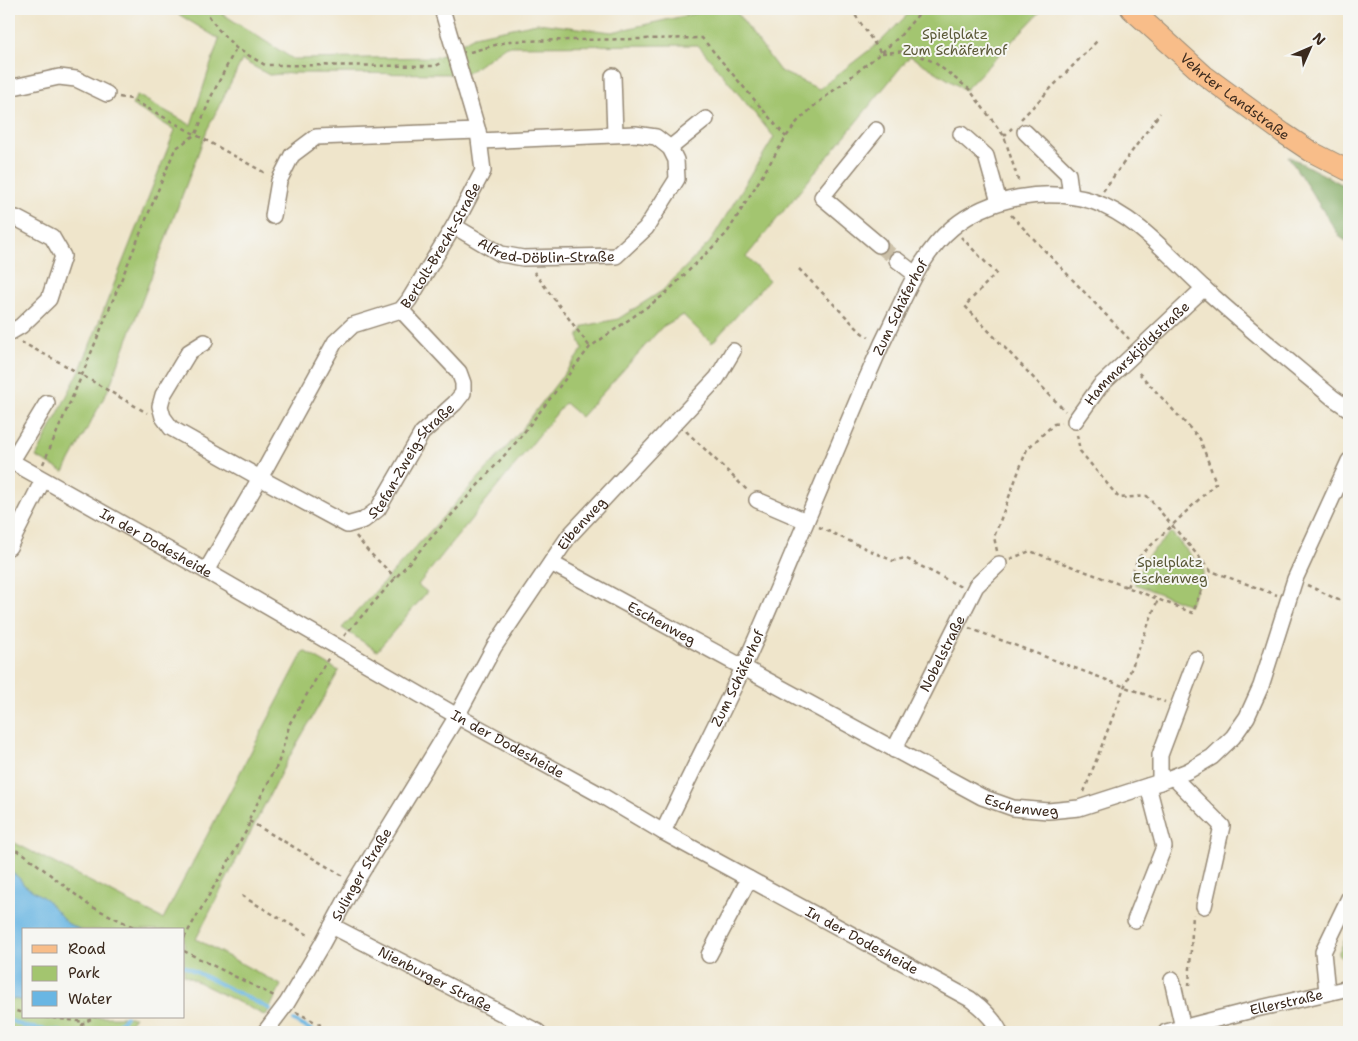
<svg xmlns="http://www.w3.org/2000/svg" width="1358" height="1041" viewBox="0 0 1358 1041" font-family="'Shantell Sans',sans-serif">
<style>
.green{fill:#a3c56f;stroke:#6f7846}
.forest{fill:#82aa62;stroke:#5e6a40}
.water{fill:#69b6e3;stroke:#527080}
.lines{fill:none;stroke-linecap:round;stroke-linejoin:round}
.stream{stroke:#69b6e3;stroke-width:4}
.minor-tunnel{stroke:#cbc0a8;stroke-width:15;stroke-dasharray:15 8;stroke-linecap:butt}
.minor-casing{stroke:#958874;stroke-width:18}
.major-casing{stroke:#958874;stroke-width:22}
.path{stroke:#958874;stroke-width:2.5;stroke-dasharray:4 4;stroke-linecap:butt}
.minor{stroke:#fff;stroke-width:15}
.major{stroke:#f8bd89;stroke-width:20}
.labels{text-anchor:middle;dominant-baseline:central;stroke-width:4;stroke-linejoin:round;paint-order:stroke}
.park-label{font-size:14px;fill:#5a5836;stroke:#f6f6f2}
.street-label{font-size:14px;fill:#3b2a1e;stroke:#f6f6f2}
</style>
<rect width="100%" height="100%" fill="#f6f6f2"/>
<filter id="ink" filterUnits="userSpaceOnUse"><feTurbulence type="fractalNoise" baseFrequency=".02" numOctaves="2"/><feDisplacementMap in="SourceGraphic" scale="10" xChannelSelector="R" yChannelSelector="G"/><feConvolveMatrix kernelMatrix="1 2 1 2 8 2 1 2 1" color-interpolation-filters="sRGB"/></filter>
<filter id="wash" filterUnits="userSpaceOnUse"><feTurbulence type="fractalNoise" baseFrequency=".0096" numOctaves="4" result="noise"/><feDisplacementMap in="SourceGraphic" scale="20" xChannelSelector="R" yChannelSelector="G"/><feGaussianBlur stdDeviation="1.12" result="paint"/><feColorMatrix in="noise" values="0 0 0 0 0 0 0 0 0 0 0 0 0 0 0 0 0 1.4 0 .05"/><feComposite in="paint" operator="in"/></filter>
<g filter="url(#wash)">
<rect width="100%" height="100%" fill="#efe5cb"/>
<path class="green" d="M170,9H215L293,59L438,57L474,36L537,23L612,32L715,9H734L780,71L819,89L881,41L913,9H1043L965,90L910,56L746,257L769,280L712,343L683,315L662,327L581,417L565,403L418,585L427,592L377,651L342,628L515,438L583,349L578,337L584,326L618,319L662,291L710,242L774,137L698,45L506,46L466,74L295,73L269,75L242,60L207,130L109,388L64,472L36,457L80,370L175,130L132,105L137,95L191,125L219,39Z
M1171,532L1204,571L1189,605L1135,584L1143,561Z
M304,651L339,671L287,761L196,939L281,985L266,1016L184,975V930H24V1017H135L123,1032H9V840L163,919Z
M1349,931V964L1338,954Z"/>
<path class="forest" d="M1288,156L1349,188V243L1340,237Z"/>
<path class="water" d="M9,869L20,879L24,885L47,900L67,923L81,930H24V1001L9,998Z"/>
<g class="lines">
<path class="stream" d="M184,966L270,1009
M9,1020L26,1027L62,1032
M294,1021L315,1032
M104,1032L110,1031L126,1017"/>
</g>
</g>
<g filter="url(#ink)">
<g class="lines">
<path class="minor-tunnel" d="M879,245L897,260"/>
<defs>
<g id="minor">
<path d="M613,76L615,134"/>
<path d="M9,88L59,77L76,79L107,94"/>
<path d="M876,130L822,197L879,245"/>
<path d="M1025,132L1068,174L1071,196"/>
<path d="M961,134L986,156L999,202"/>
<path d="M670,148L706,119"/>
<path d="M273,216L279,181L292,155L316,137L478,131"/>
<path id="s1" d="M454,226L501,254L523,258L616,256L646,228L677,179L676,160L670,148L656,137L635,134L480,141"/>
<path d="M897,260L915,274"/>
<path d="M9,333L21,326L49,299L63,256L52,237L16,218"/>
<path id="s2" d="M205,342L189,352L163,395L160,406L163,417L171,428L260,478L347,525L364,520L378,509L422,433L455,403L463,393V383L459,372L401,310"/>
<path id="s3" d="M1075,421L1100,386L1204,288"/>
<path id="s4" d="M9,460L206,571L457,716L599,794L663,832L970,999C982,1008 993,1018 1000,1032"/>
<path d="M11,462L47,403"/>
<path d="M757,500L806,521"/>
<path d="M9,547L43,480"/>
<path id="s5" d="M551,563L982,797L1013,808L1048,811L1079,808L1160,782L1188,771L1212,757L1233,737L1247,717L1261,686L1295,579L1349,461"/>
<path id="s6" d="M206,571L260,478L335,342L353,325L401,310L409,300L454,226L483,171L478,131L442,9"/>
<path id="s7" d="M894,750L976,586L999,564"/>
<path d="M1173,777L1222,826L1204,906"/>
<path d="M1160,782V755L1196,659"/>
<path id="s8" d="M663,832C689,777 717,723 743,668C765,620 785,571 806,522C826,475 846,427 866,380C876,356 887,332 899,308C913,278 927,249 952,228C989,197 1046,187 1092,201C1139,217 1171,259 1207,291C1248,328 1291,363 1333,398L1349,409"/>
<path d="M1135,920L1164,847L1148,786"/>
<path id="s9" d="M332,926L538,1032"/>
<path d="M709,955L749,879"/>
<path d="M1172,980L1183,1028"/>
<path d="M1327,992L1323,952L1349,898"/>
<path id="s10" d="M265,1032L287,1003L322,944L355,883L457,716L494,647L569,536L717,378L733,351"/>
<path id="s11" d="M1166,1032L1256,1009L1349,988"/>
</g>
<g id="major">
<path id="s12" d="M1131,9L1204,75L1283,133L1310,151L1349,171"/>
</g>
</defs>
<use href="#minor" class="minor-casing"/>
<use href="#major" class="major-casing"/>
<path class="path" d="M204,9L218,29L236,48L265,65L435,66L444,62
M851,9L881,53
M470,52L510,41L702,38L786,137
M882,53L909,51L934,62L969,89L1004,136L1019,183
M119,97L131,99L267,174
M1021,119L1098,40
M1004,136L1012,128
M1103,191L1160,113
M1011,215L1129,339
M961,237L996,273L965,306L1065,411
M799,269L862,333L869,337
M534,272L590,347
M21,342L61,363L147,413
M686,431L747,490
M1077,435L1080,451L1119,498L1147,496L1211,571L1277,595
M43,464L82,375L175,149L196,134L211,97L236,48
M819,527L893,561L905,558L961,587
M356,536L368,551L396,578
M997,551L994,537L1027,449L1054,424L1061,423
M1010,559L1030,551L1127,587L1193,613L1199,596L1211,571
M1307,585L1349,605
M1127,587L1138,558L1216,483L1200,439L1137,371
M969,628L1165,702
M344,636L518,440L590,347L664,295L727,233L786,137L797,122L814,106L881,53L900,36L923,9
M1084,792L1158,599
M249,821L345,877
M9,847L24,854L90,906L140,930
M242,896L310,936
M184,938L248,828L250,817L278,764L290,723L329,657
M184,951L276,997
M1189,986L1193,914
M9,1008L24,1014
M296,1012L334,1032
M45,1017L85,1022
M1040,1030L1044,1032
M76,1032L85,1022L95,1017"/>
<use href="#minor" class="minor"/>
<use href="#major" class="major"/>
</g>
</g>
<g class="labels">
<g class="park-label">
<text x="955" y="34">Spielplatz<tspan x="955" dy="16">Zum Schäferhof</tspan></text>
<text x="1170" y="562">Spielplatz<tspan x="1170" dy="16">Eschenweg</tspan></text>
</g>
<g class="street-label">
<text stroke="none"><textPath href="#s12" startOffset="136">Vehrter Landstraße</textPath></text>
<text stroke="none"><textPath href="#s6" startOffset="414">Bertolt-Brecht-Straße</textPath></text>
<text stroke="none"><textPath href="#s1" startOffset="99">Alfred-Döblin-Straße</textPath></text>
<text stroke="none"><textPath href="#s8" startOffset="576">Zum Schäferhof</textPath></text>
<text stroke="none"><textPath href="#s3" startOffset="92">Hammarskjöldstraße</textPath></text>
<text stroke="none"><textPath href="#s2" startOffset="401">Stefan-Zweig-Straße</textPath></text>
<text stroke="none"><textPath href="#s10" startOffset="600">Eibenweg</textPath></text>
<text stroke="none"><textPath href="#s4" startOffset="169">In der Dodesheide</textPath></text>
<text stroke="none"><textPath href="#s5" startOffset="126">Eschenweg</textPath></text>
<text stroke="none"><textPath href="#s7" startOffset="108">Nobelstraße</textPath></text>
<text stroke="none"><textPath href="#s8" startOffset="171">Zum Schäferhof</textPath></text>
<text stroke="none"><textPath href="#s4" startOffset="574">In der Dodesheide</textPath></text>
<text stroke="none"><textPath href="#s5" startOffset="531">Eschenweg</textPath></text>
<text stroke="none"><textPath href="#s10" startOffset="185">Sulinger Straße</textPath></text>
<text stroke="none"><textPath href="#s4" startOffset="979">In der Dodesheide</textPath></text>
<text stroke="none"><textPath href="#s9" startOffset="116">Nienburger Straße</textPath></text>
<text stroke="none"><textPath href="#s11" startOffset="124">Ellerstraße</textPath></text>
</g>
</g>
<rect width="1358" height="1041" fill="none" stroke="#f6f6f2" stroke-width="30"/>
<rect x="22" y="928" width="162" height="90" fill="#f6f6f2" stroke="#aba49d"/>
<rect x="32" y="945" width="25" height="8" fill="#f8bd89" stroke="#aba49d"/>
<text x="68" y="954" font-size="15" fill="#3b2a1e">Road</text>
<rect x="32" y="966" width="25" height="15" fill="#a3c56f" stroke="#aba49d"/>
<text x="68" y="978" font-size="15" fill="#3b2a1e">Park</text>
<rect x="32" y="991" width="25" height="15" fill="#69b6e3" stroke="#aba49d"/>
<text x="68" y="1004" font-size="15" fill="#3b2a1e">Water</text>
<g transform="translate(1310 48) rotate(45)" stroke="#f6f6f2" stroke-width="4" paint-order="stroke">
<path d="M0-4L9 19L0 12L-9 19Z" fill="#3b2a1e"/>
<text y="-8" font-size="14" font-weight="bold" text-anchor="middle" fill="#3b2a1e">N</text>
</g>
</svg>
